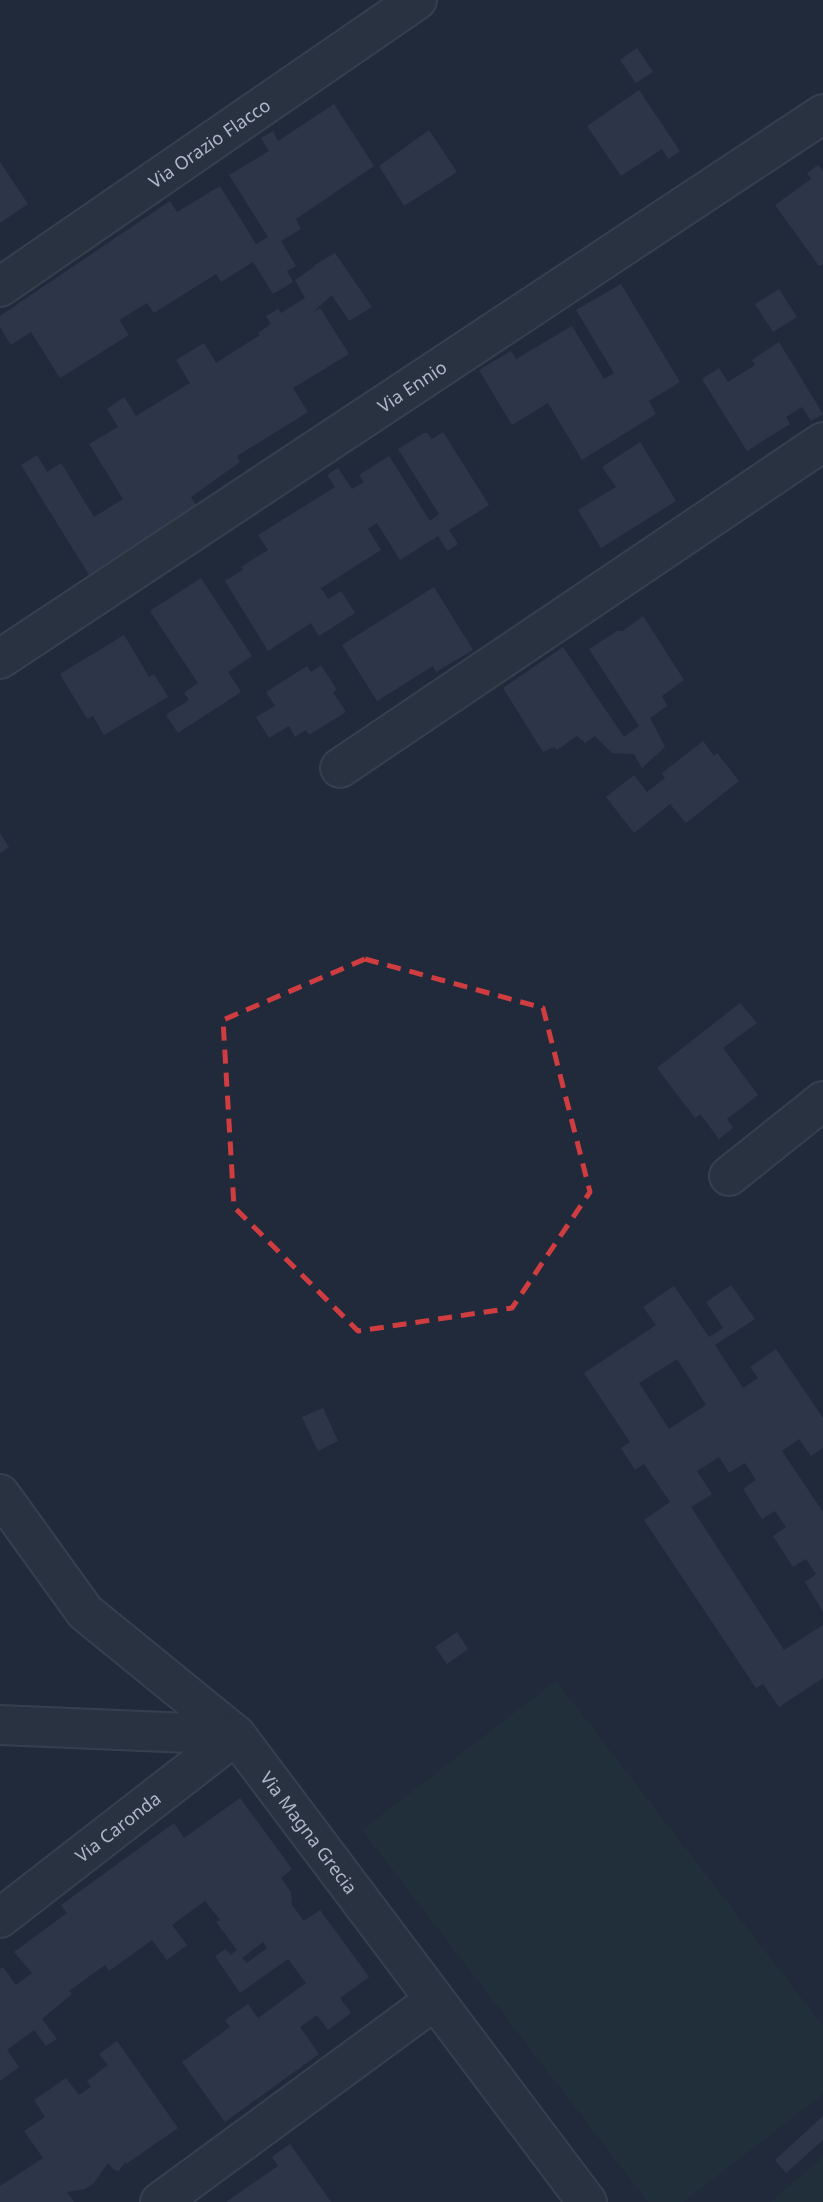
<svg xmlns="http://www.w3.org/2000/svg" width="823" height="2202" viewBox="0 0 823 2202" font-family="'Noto Sans',sans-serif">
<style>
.green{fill:#22373c}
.building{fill:#3c465b;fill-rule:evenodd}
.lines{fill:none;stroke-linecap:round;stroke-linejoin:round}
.minor-casing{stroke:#525969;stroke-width:42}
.minor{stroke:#343c4b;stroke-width:38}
.marked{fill:none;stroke:#d03d40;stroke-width:5;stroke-dasharray:14 9;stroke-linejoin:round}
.labels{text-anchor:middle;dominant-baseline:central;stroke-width:6;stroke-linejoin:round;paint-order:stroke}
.street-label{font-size:18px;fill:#afb6c7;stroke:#192130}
</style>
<rect width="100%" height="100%" fill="#202a3b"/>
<path class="green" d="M556,1681L823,2026V2094L683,2202H648L362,1830Z
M823,2157V2202H771Z"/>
<path class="building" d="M637,48L653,72L636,83L620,60Z
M639,90L680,151L668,159L662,149L621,176L587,126Z
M334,104L374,166L296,219L301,229L281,241L296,266L287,271L293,282L273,294L253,262L221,282L216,274L154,313L147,303L119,320L129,335L60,378L31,332L11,345L0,327V316L170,201L177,212L220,186L256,244L268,237L229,175L269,151L261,138L273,131L278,141Z
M429,130L457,172L404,206L379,166Z
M0,162L28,204L0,223Z
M818,165L823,171V264L819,266L775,205L811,179L807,173Z
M335,253L372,307L349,321L332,295L313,312L320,308L349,354L293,388L308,412L237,456L240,462L191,497L198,508L89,575L21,465L37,455L47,472L61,463L94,517L123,499L89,444L118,427L107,409L124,397L136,416L190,383L176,360L204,343L216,363L260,335L258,333L271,324L266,316L278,309L281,313L305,298L295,280L314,267L313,266Z
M621,284L680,382L649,401L656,414L582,460L548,403L512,425L479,370L511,351L516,359L572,326L604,379L614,373L576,310Z
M779,289L797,317L773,332L755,304Z
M779,342L823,414L811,421L802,407L786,417L790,424L747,451L702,379L719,368L728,382L755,365L752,360Z
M443,432L489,505L449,530L458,544L447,551L438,536L400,560L377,523L368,529L381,550L321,588L328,599L341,591L355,613L319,636L311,623L268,651L225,581L243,570L241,567L268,550L258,535L335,487L327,475L338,468L352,489L364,482L359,475L389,456L430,521L439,514L398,449L424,433H427L432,439Z
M640,442L676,501L601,548L578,510L616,487L602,467Z
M201,578L252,656L228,672L241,692L178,733L166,715L189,700L184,693L198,683L150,611Z
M434,587L473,650L436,672L433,666L377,701L342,645Z
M643,616L684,680L662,696L667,706L650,718L665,747L642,768L634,754L612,753L595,736L585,743L577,736L557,750L554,747L543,752L503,688L563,647L624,737L639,726L589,649L617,631H623Z
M124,635L149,677L154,674L168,697L104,735L93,716L87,719L60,674Z
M321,665L337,690L333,692L346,712L309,735L306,730L295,737L289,726L269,738L256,717L275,706L266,692L307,666L311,672Z
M703,741L714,756L717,753L739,781L686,823L670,804L634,833L606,797L634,775L647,792L665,778L662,773Z
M0,833L9,847L0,853Z
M740,1003L757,1023L723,1048L758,1095L727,1119L733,1128L719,1139L700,1114L695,1118L657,1068Z
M731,1285L755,1319L715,1345L743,1388L758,1378L750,1367L776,1349L823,1418V1448L811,1456L799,1439L782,1451L823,1512V1612L805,1582L816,1574L806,1559L793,1567L773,1536L786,1527L775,1511L762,1519L743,1489L756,1480L745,1463L729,1473L719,1457L697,1471L712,1494L691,1507L784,1650L823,1625V1678L779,1707L763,1684L756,1688L644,1520L670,1502L644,1464L635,1470L621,1448L630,1442L584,1373L656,1325L643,1307L674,1286L709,1337L723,1328L706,1302ZM677,1359L706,1405L669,1429L639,1383Z
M323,1408L338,1441L318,1451L302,1417Z
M457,1632L468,1649L447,1664L435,1647Z
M240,1798L292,1869L281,1878L291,1892L292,1905L304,1921L320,1910L369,1977L340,1998L351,2013L328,2030L317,2015L300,2027L319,2054L225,2122L182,2062L230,2027L225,2020L248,2004L258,2018L306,1983L288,1959L240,1993L215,1956L226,1949L230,1955L237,1950L216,1922L220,1920L205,1901L172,1925L187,1945L167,1960L152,1940L109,1971L105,1965L69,1991L72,1994L42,2019L57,2039L46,2046L34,2030L7,2050L19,2067L0,2081V1969L3,1967L16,1985L32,1973L14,1952L67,1913L61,1905L174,1823L184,1838ZM263,1942L267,1948L247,1963L242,1958Z
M117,2041L178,2128L126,2164L125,2162L119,2171L114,2170L108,2163L93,2184L85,2189L67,2192L74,2202H0V2186L43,2158L24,2131L45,2117L34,2100L66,2078L79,2095L91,2087L87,2081L108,2065L99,2054Z
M823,2116V2140L786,2173L775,2160Z
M290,2144L331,2202H226L278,2166L272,2157Z"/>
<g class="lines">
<defs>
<g id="minor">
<path id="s1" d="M0,287L417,0"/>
<path id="s2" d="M0,659L823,114"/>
<path d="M340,768L823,442"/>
<path d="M729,1176L823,1101"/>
<path id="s3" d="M0,1494L85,1612L236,1735L587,2202"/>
<path d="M0,1725L236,1735"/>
<path id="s4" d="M0,1918L236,1735"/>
<path d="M160,2202L435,2000"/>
</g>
</defs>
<use href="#minor" class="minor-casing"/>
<use href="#minor" class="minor"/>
</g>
<path d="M0 0H823V2202H0ZM365,959L543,1008L590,1192L512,1308L358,1331L234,1207L223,1020Z" fill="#202a3b" fill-opacity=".55" fill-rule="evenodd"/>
<path class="marked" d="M365,959L543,1008L590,1192L512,1308L358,1331L234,1207L223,1020Z"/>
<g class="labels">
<g class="street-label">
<text stroke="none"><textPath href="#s1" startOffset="254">Via Orazio Flacco</textPath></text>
<text stroke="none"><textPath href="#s2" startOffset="494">Via Ennio</textPath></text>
<text stroke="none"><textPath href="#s4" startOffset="149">Via Caronda</textPath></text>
<text stroke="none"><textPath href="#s3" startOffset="462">Via Magna Grecia</textPath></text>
</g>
</g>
</svg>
